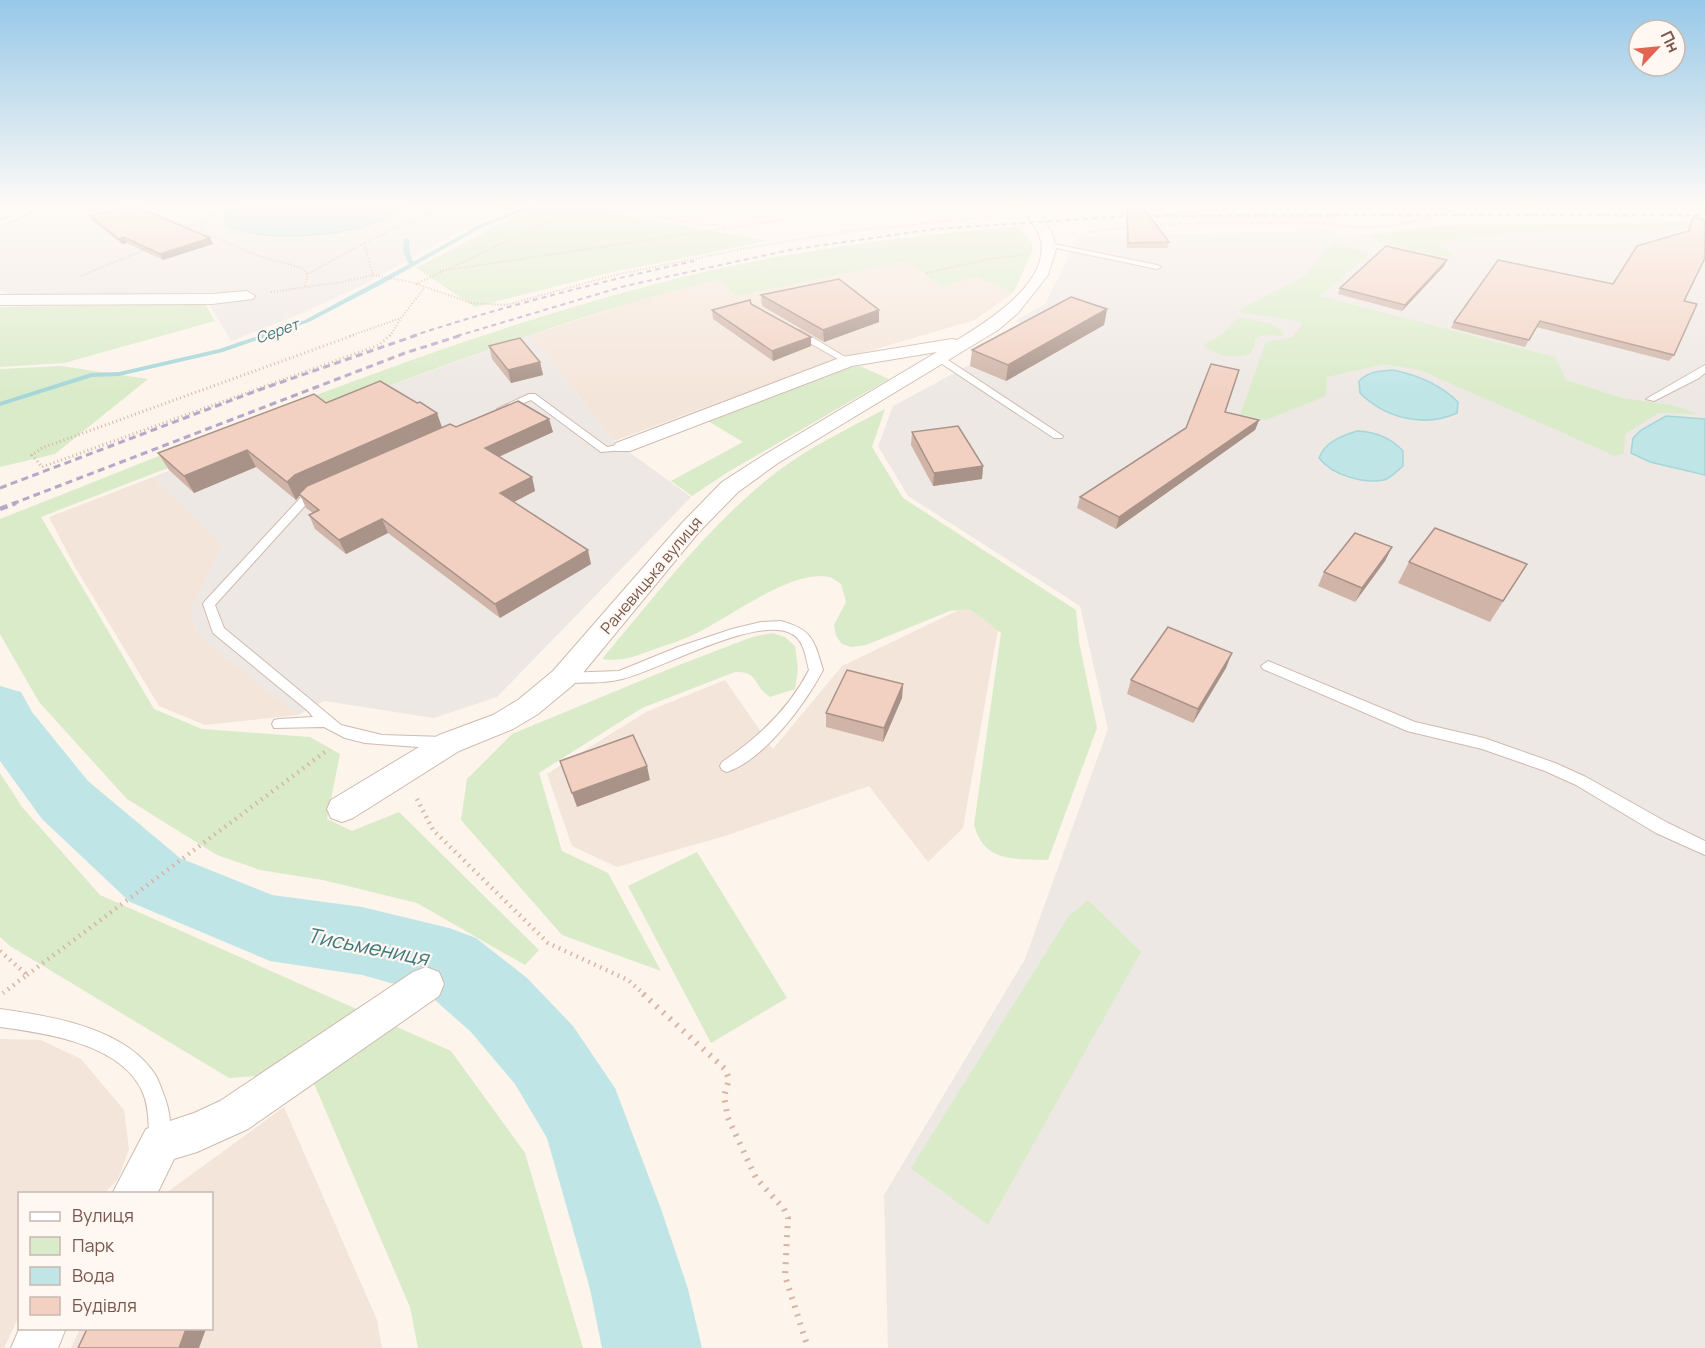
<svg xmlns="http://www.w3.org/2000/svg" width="1705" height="1348" viewBox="0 0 1705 1348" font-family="Manrope,sans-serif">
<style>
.residential{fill:#f4e5da}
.industrial{fill:#eee8e4}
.green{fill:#daebc9}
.water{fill:#bfe5e7;stroke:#a5d6d9;stroke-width:1.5}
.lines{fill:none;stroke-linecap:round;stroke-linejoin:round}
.stream{fill:#a5d6d9;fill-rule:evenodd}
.river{fill:#bfe5e7;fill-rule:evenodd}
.service-casing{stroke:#cfbab0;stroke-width:2}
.minor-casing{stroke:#cfbab0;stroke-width:2}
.path-far3{stroke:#d8b4a5;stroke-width:2;stroke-dasharray:1 2;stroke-linecap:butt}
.path-far2{stroke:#d8b4a5;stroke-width:3;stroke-dasharray:1 3;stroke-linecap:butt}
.path-far1{stroke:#d8b4a5;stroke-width:4.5;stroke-dasharray:1.5 5;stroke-linecap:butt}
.path{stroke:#d8b4a5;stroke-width:6;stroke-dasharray:2 7;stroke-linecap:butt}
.service{fill:#fff;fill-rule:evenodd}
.minor{fill:#fff;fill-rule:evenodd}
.rail-far2{stroke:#b6a8c8;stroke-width:2;stroke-dasharray:5 4;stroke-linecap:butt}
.rail-far1{stroke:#b6a8c8;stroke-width:3;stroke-dasharray:7 4.5;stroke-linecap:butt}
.rail{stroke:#b6a8c8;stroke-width:4.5;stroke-dasharray:8 5;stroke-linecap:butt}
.wall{fill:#d0b4a8}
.shaded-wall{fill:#a99288}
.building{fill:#f2d1c3;stroke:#a99288;stroke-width:1.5}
.labels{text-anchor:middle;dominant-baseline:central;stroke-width:4.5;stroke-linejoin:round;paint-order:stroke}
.far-water-label{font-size:15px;font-style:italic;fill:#40797c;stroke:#fff8f2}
.street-label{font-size:16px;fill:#78584e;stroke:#fff8f2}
.near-water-label{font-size:21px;font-style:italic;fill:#40797c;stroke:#fff8f2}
</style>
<rect width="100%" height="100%" fill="#fdf4eb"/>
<path class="residential" d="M605,205H793L779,215L753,219L716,213L701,222Z
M1038,205H1221V206L1047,210L1045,206Z
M908,261L942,287L976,277L1013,293L975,320L855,355H846L614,441L531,335L670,290L720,280L736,296Z
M153,477L222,545L191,609L196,633L298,715L205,725L159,706L75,567L49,517Z
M967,606L998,629L963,828L928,862L869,786L728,835L617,867L572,846L547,774L646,712L725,680L773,749L842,666Z
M0,1039L41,1040L81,1059L124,1110L129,1149L118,1179L105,1193L20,1194L19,1316L4,1348H0Z
M284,1107L377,1320L382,1348H71L80,1329L212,1328V1194L166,1193Z"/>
<path class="industrial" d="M0,205H518L504,213L470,225L365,284L295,316L231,341L205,297L31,300L0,290Z
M1640,223L1647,227L1705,226V1348H888L884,1195L1025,959L1108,729L1080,606L908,496L878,446L893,406L1036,329L1015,321L1045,304L1078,237L1330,230L1348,236L1442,225Z
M531,335L614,441L691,497L497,697L434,718L324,701L298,715L196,633L190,609L222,545L153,477L321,410Z"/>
<path class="green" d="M537,205H567L768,241L608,273L475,307L416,268Z
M1705,222V229C1617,228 1529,229 1442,242L1439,246L1452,253L1450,258L1378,242L1366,236L1446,226Z
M1018,226L1032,243L1033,250L1013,293L976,277L942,287L907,261L736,296L720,280C621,301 525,337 429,371C299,418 170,467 41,517L154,709L202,729L310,737L340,754L327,819L352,831L399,812L539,950L525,965L417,903L323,880L260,870L217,855L127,799L39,702L0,634V519C217,434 433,342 659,283C777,252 897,237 1018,226Z
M1333,242L1369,254L1320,296L1555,357L1566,380L1622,398L1672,405L1698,414L1659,413L1625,434L1624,453L1615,456L1420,370L1384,364L1327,377L1326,396L1266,420L1240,415L1266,342L1293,337L1303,323C1281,315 1259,318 1237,311L1305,276Z
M205,304L215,321L64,363L0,367V307Z
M1244,318L1271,324L1282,331L1283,336L1261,335L1255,340V346L1250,354C1228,358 1222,358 1203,345L1223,334L1237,319Z
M61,366L148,379L55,454L0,467V369Z
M860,366L889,379L728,472L692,496L671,481L743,442L708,421L842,369Z
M885,409L872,447L903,498L1076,610L1079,642L1097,728L1048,860C1015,858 985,864 974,825L1001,633L970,609L950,611L866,645L851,647L842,644L836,636L834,625L846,602L841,584C838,582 833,578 829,577C793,569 731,616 699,632C685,639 670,644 655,649C636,656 622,662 602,659C657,594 710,523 778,471C810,447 849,428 885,409Z
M772,633L785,637L795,646L798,669L795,689L770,697C753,686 759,671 735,672L642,708L539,773L562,851L608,873L661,971L562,935L461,820L467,779L512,734L674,667L752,637Z
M0,773L22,807L100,895L451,1051L525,1153L583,1348H418L410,1307L309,1072L229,1078L10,946L0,937Z
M697,852L787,998L711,1043L628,886Z
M1088,900L1141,952L988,1225L911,1168L1068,917Z"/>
<path class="water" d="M251,205H409C397,212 384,219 371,224C333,237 263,242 226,225V218L235,209Z
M1393,370C1417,375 1440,384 1458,402L1457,413C1424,428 1385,418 1360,393L1359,381C1369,371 1379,371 1393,370Z
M1666,416L1705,419V475L1650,462L1631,453L1633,438L1641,430Z
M1357,431C1376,432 1390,437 1403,451V466C1398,470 1391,478 1384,480C1363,484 1332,475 1319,458C1325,442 1341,436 1357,431Z"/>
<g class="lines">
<path class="stream" d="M530,205H537L481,228L382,284L309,322L223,352L119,376L92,377L0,406V402L91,373L119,372L219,349L305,320L409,264L403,251L404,238L409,239V251L413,262L477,226Z"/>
<path class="river" d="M0,686L21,692L32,712L88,781L180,858L272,895L362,907L449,928L476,938L527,978L573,1026L615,1088L661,1209L688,1289L702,1348H602L590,1289L547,1138L515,1084L471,1032L427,993L362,975L270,961L130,902L42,819L0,761Z"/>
<defs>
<path id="service" d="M38,205H46L0,226V221Z
M581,205H588L584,207Z
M1044,242L1157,265L1161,267L1157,269L1047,246H1044Z
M794,330H800L852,361L845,363L794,334Z
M939,355L942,356L1063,436L1062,438H1054L936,360L935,358Z
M1705,365V373L1699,378L1654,401L1646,399Z
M529,394H535L607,447L623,444L628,447L623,450L601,452L531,400L505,411L497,409Z
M318,488L323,491L312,498L215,605L224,628L341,725L382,735L444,737L449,739L451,743L449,747L444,749L365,743L345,738L324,727L274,728L272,724L274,720L279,719L313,717L308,711L213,633L203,604L205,601L304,494Z
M781,621C813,630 814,640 823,670C805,704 765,759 727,772L722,770L720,766L722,762C758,738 789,709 809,670C806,658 804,640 792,634C757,614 660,670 622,679C604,684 582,682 563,683L556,678L563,673L619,671L678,647L732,629L761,622Z
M1268,661L1415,722L1484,738L1555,763L1586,777L1668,823L1705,841V855L1656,833L1576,785L1545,771L1482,749L1407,731L1263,669L1261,666Z
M0,1009C51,1016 127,1028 156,1076C160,1083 162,1091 165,1098C170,1112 173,1133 167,1147L160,1150L153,1147C146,1130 151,1112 143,1093C123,1044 45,1033 0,1027Z"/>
<path id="minor" d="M1019,205H1033L1052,233L1056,249L1048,275L1018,313L998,330L778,463L738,492L698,533L573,685L538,714L513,729L459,751L353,818L342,822L331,818L327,809L331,800L439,735L493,715L518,700L553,671L682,523L722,482L764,455L937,352L852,366L630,451H616L613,447L616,443L842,357L952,339L957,340C988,321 1053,281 1040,237C1036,225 1026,215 1019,205Z
M247,291L255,296L253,299L212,304L0,305V295L212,294Z
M426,967L439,972L444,984L439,996L248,1129L197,1152L174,1159L157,1194H112L146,1129L194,1113L220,1101L413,972Z
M20,1327V1328H66L58,1348H11Z"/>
</defs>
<use href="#service" class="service-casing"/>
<use href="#minor" class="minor-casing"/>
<path class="path-far3" d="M237,205L205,219L201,231L253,254L302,268L308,274
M603,208L699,224L726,226
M1154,225C1210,223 1265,223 1320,223C1331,223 1342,226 1353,227C1393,229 1432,218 1470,205
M185,230L205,219
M1088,232L1131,227
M440,271L776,221L798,213L879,205
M927,273L990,259L1024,255
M373,275L411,282L471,303L506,305L615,275L747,248L851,231L1007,215
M81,276L146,249
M416,284L570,212
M305,286L308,274L364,243
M271,292L343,282L373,275L364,243L446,205
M401,318L425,287
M350,336L401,318
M390,336L401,318"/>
<path class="path-far2" d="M354,335L42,448L32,455L42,467L379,345L390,335"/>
<path class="path-far1" d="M417,799L433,830L548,943L628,980L645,995
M0,951L27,975L3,993
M27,975L329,749"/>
<path class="path" d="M643,994L725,1069L729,1079L724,1097L728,1118L756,1178L784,1209L788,1218L785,1276L808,1348"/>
<use href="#service" class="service"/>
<use href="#minor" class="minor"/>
<path class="rail-far2" d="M1542,205L1599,207
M412,336C505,306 599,282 694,261
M457,336L625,286L789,250L935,229L1128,216L1705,215"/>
<path class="rail-far1" d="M0,488L256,391L417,335
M12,504L405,353L462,335"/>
<path class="rail" d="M0,509L16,503"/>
</g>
<path class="wall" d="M1126,205H1141L1169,242L1168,248H1127Z
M90,216L210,238L213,244L163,260L127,243L122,244L93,221Z
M1694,216L1684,301L1674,355L1669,361L1536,327L1525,347L1451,328L1454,322L1613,284L1687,232L1690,222Z
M1444,266L1402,311L1338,294L1340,288Z
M761,295L879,310V322L824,342L762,306Z
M751,304L811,337V346L773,361L713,319L712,310Z
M1107,309L1104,325L1006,381L970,366L972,350Z
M489,346L540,362L543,375L511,383L492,359Z
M326,403L442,427H456L549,419L553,432L499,457L532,477L535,491L514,502L591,564L500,618L388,533L346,554L315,529L309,515L313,513L306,508L300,495L296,500L256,467L194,493L169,470L158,453Z
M1225,413L1259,420L1255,430L1116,529L1077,508L1080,497Z
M912,432L983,466L982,479L933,486L911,445Z
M1392,547L1385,561L1355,602L1318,586L1324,572Z
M1409,562L1527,564L1490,622L1398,583Z
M1226,668L1193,723L1127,694L1131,680Z
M903,684L902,698L883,742L826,727V713Z"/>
<path class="shaded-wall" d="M124,237L127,243L122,244L119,239Z
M210,238L213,244L163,260L160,254Z
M1447,260L1444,266L1402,311L1405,305Z
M1107,309L1104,325L1006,381L1008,365Z
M879,310V322L824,342L823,330Z
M811,337V346L773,361L772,351Z
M540,362L543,375L511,383L508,370Z
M437,413L443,430L303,492L296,500L287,482L295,475Z
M549,419L553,432L489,461L485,448Z
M1259,420L1255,430L1116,529L1119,517Z
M247,450L256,467L194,493L184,476Z
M983,466L982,479L933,486L934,473Z
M532,477L535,491L504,507L500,493Z
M382,519L388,533L346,554L339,540Z
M1392,547L1385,561L1355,602L1362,588Z
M588,550L591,564L500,618L495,604Z
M1232,653L1226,668L1193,723L1198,709Z
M903,684L902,698L883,742L884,728Z
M647,766L650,780L577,807L572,793Z
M186,1329H206L199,1348H179Z"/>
<path class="building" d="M129,205H133L210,238L160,254L124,237L119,239L90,216Z
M1127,205H1141L1169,242L1128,243Z
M1694,216L1705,220V258L1684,301L1697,304L1674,355L1540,321L1529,340L1454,322L1498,260L1613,284L1637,246L1689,231Z
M1386,246L1447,260L1405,305L1340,288Z
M839,279L879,310L823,330L761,295Z
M1071,297L1107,309L1008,365L972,350Z
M750,300L751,304L811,337L772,351L712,310Z
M520,338L540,362L508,370L489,346Z
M1211,364L1239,370L1225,412L1259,420L1119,517L1080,497L1186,428Z
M380,381L417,403L420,402L437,413L295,475L287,482L247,450L184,476L158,453L314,394L326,403Z
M518,401L549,419L485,448L532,477L500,493L588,550L495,604L382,519L339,540L309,515L319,510L299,494L307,486L450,424L456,427Z
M958,426L983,466L934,473L912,432Z
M1435,528L1527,564L1503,601L1409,562Z
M1355,533L1392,547L1362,588L1324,572Z
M1168,627L1232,653L1198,709L1131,680Z
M847,670L903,684L884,728L826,713Z
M633,735L647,766L572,793L560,761Z
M87,1329H186L179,1348H78Z"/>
<linearGradient id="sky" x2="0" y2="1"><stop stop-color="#97c8e8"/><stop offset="0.52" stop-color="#fefaf6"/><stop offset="1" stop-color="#fefaf6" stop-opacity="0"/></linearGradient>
<rect width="1705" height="394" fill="url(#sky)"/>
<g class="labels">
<g class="far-water-label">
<text transform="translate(277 331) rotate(-20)">Серет</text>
</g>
<g class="street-label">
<text transform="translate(651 575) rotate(-50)">Раневицька вулиця</text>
</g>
<g class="near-water-label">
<text transform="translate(368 946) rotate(11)">Тисьмениця</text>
</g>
</g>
<rect x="18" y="1192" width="195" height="138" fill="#fff8f2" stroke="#c9b8b0" stroke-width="1.5"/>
<rect x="30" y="1212" width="30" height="9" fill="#ffffff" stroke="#c9b8b0" stroke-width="1.5"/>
<text x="72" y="1222" font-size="18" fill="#78584e">Вулиця</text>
<rect x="30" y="1237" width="30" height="18" fill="#daebc9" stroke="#c9b8b0" stroke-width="1.5"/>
<text x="72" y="1252" font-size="18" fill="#78584e">Парк</text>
<rect x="30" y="1267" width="30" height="18" fill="#bfe5e7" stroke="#c9b8b0" stroke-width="1.5"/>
<text x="72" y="1282" font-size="18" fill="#78584e">Вода</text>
<rect x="30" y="1297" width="30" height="18" fill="#f2d1c3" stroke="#c9b8b0" stroke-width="1.5"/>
<text x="72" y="1312" font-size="18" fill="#78584e">Будівля</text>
<g transform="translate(1657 48) rotate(64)"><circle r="28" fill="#fff8f2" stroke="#c9b8b0" stroke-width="1.5"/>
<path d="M0-4.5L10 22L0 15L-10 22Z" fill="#e46453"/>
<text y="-9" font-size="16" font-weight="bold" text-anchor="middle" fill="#78584e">Пн</text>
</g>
</svg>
